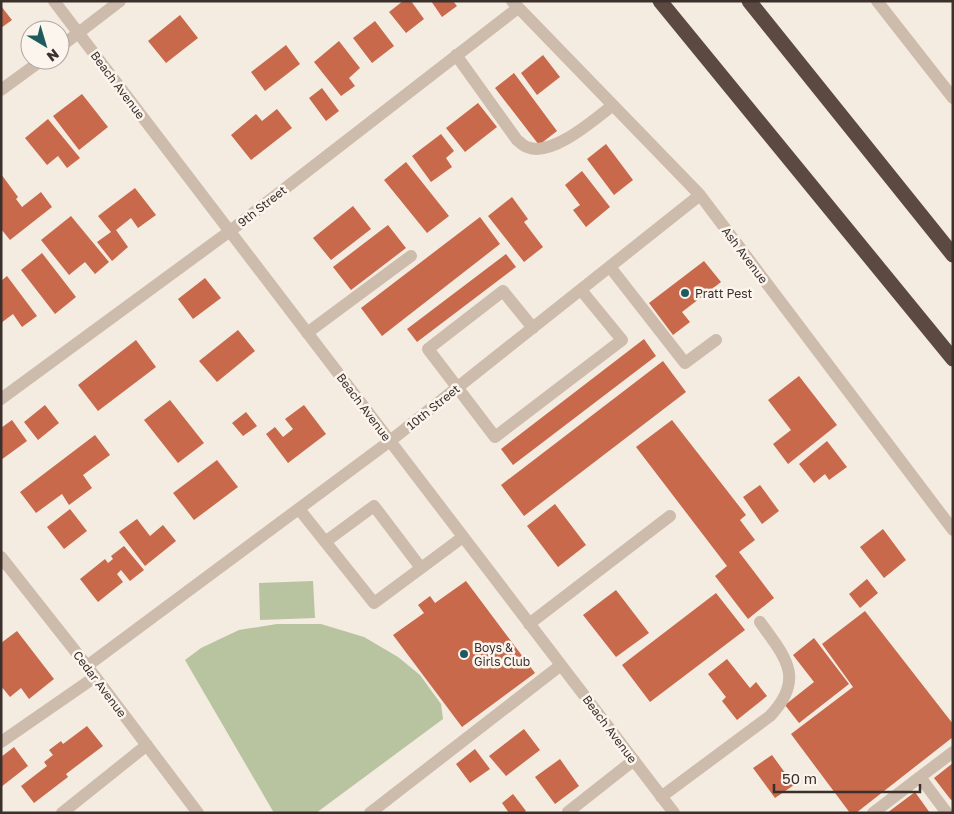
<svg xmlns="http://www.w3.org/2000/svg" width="954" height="814" viewBox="0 0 954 814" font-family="'Golos Text',sans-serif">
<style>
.green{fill:#b8c4a0}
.building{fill:#c8694b}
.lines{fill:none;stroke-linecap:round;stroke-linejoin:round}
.minor{stroke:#cdbbac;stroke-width:12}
.highway{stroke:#5c4a42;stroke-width:15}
.poi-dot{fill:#1f5a5e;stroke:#fbf5ee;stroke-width:2}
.labels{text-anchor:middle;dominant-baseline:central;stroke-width:5;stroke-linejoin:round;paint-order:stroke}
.street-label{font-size:12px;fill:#3b302b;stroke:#fbf5ee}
.poi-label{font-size:12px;fill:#3b302b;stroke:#fbf5ee;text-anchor:start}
</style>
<rect width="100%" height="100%" fill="#f4ebe1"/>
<path class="green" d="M313,581L315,618L260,620L259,583Z
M277,624H321L364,637L398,657L420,675L441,704L443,719L316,813H274L185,660L201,648L239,630Z"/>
<path class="building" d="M403,1H411L424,19L406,33L389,12Z
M431,1H453L457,6L442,17Z
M1,6L12,20L1,28Z
M180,15L198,38L166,63L148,41Z
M375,21L394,46L372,63L353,38Z
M339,41L360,68L349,78L355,86L341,96L314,62Z
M286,45L300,64L265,91L251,72Z
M543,55L560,77L537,95L521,73Z
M514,73L557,131L539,145L495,88Z
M322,88L339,111L326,121L309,98Z
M82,94L108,127L79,150L53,116Z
M478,103L497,127L465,152L446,128Z
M277,109L292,128L251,160L231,135L256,114L262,121Z
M48,119L80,158L67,168L58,156L47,165L25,138Z
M441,134L454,151L446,158L452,167L431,182L412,156Z
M606,144L633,180L614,195L587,159Z
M406,162L449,216L427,233L384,180Z
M582,171L610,207L586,227L573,210L580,205L565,185Z
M1,174L18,197L16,199L22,207L41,192L52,207L10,240L1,229Z
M135,188L156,215L138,228L131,218L116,230L128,247L112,261L97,242L111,232L98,216Z
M512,197L528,219L524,222L543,247L524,262L488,216Z
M353,206L371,229L331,260L313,238Z
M71,216L109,262L95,274L85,262L69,275L41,240Z
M480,217L500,244L382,336L361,308Z
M388,225L406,248L351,290L333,267Z
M42,253L76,297L55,314L21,270Z
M506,254L516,267L417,342L407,329Z
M704,261L721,282L682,312L690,322L673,335L649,303Z
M7,276L37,316L22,327L13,314L1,323V281Z
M205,278L221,298L193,319L178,299Z
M238,330L255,351L217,382L199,361Z
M644,339L656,356L513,465L501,449Z
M136,340L156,367L98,411L78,385Z
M663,361L686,392L524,516L501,485Z
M799,376L837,425L788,464L773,444L791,430L768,400Z
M170,400L204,443L178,463L144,420Z
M45,405L59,423L38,440L24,422Z
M304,405L326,434L288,463L266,434L275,427L283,437L293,429L285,419Z
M246,412L257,426L243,436L232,423Z
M12,420L27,441L1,460V428Z
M672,420L746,515L740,520L755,540L739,552L774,598L748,619L715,576L727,566L636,447Z
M95,435L110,455L83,475L92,488L69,505L62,494L36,513L20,492Z
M827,441L847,467L829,480L825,474L814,483L799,464Z
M217,460L238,487L194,520L173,493Z
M760,485L779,511L762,524L743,497Z
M555,504L586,545L558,567L527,526Z
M70,509L87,531L64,549L47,527Z
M137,519L150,536L163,525L176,541L145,566L119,532Z
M883,529L906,560L884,578L860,547Z
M124,546L144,570L130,581L121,570L117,574L123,582L98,602L80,579L105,559L108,563L113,559L111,556Z
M867,579L878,593L860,608L849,594Z
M466,581L535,673L462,727L393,635L424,613L418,605L430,596L435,603Z
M616,590L649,633L616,657L583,615Z
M716,593L745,630L650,702L622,665Z
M865,611L953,724V737L856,813H850L791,734L853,687L822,644Z
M17,631L54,679L29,699L21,688L10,697L1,686V643Z
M814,638L849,684L799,723L785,705L814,682L793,655Z
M727,659L750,688L756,682L767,696L737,720L722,701L726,697L708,674Z
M87,726L103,746L66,774L68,777L34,803L21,786L47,766L44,762L53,755L49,750L61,741L63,744Z
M524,729L540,750L506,776L489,756Z
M14,747L28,766L1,787V757Z
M475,749L490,769L470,783L456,764Z
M772,755L794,785L775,798L753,768Z
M560,759L579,786L555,804L535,777Z
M953,763V799L951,800L934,778Z
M915,792L930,813H887Z
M513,794L526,811L523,813H509L502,803Z"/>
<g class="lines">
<path class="minor" d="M54,1L674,813
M512,1L700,195L953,530
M877,1L953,98
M60,47L120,1
M456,55L517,140C520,142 523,146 527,147C551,158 595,119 613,105
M1,90L42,60
M610,267L685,363L716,340
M533,328L503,291L428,349L495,437L622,340L581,290
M307,333L411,256
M1,399L230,231L518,8
M299,509L374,603L463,537
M325,542L374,506L421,568
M1,557L87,666L198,813
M529,624L670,516
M87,666L390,441L700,195
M1,742L95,677
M920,777L953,752
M661,797L770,716C806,678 785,657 760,622
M568,812L634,760
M62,813L147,745
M370,813L561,665
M873,813L920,777L947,813"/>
<path class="highway" d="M660,1L953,359
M749,1L953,255"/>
</g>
<g class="poi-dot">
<circle cx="685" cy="293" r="5"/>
<circle cx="464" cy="654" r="5"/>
</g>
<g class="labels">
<g class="street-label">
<text transform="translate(118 85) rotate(53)">Beach Avenue</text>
<text transform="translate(262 206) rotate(-38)">9th Street</text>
<text transform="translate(745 255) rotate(53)">Ash Avenue</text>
<text transform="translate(364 407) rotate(53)">Beach Avenue</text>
<text transform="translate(433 407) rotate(-39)">10th Street</text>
<text transform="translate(100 684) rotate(53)">Cedar Avenue</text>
<text transform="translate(610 729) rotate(53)">Beach Avenue</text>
</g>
<g class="poi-label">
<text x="695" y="293">Pratt Pest</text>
<text x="474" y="647">Boys &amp;<tspan x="474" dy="14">Girls Club</tspan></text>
</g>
</g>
<rect width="954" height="814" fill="none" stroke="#3b302b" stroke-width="5"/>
<g transform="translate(45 45) rotate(142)"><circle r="24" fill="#fbf5ee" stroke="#aea6a0"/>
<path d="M0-4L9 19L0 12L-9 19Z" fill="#1f5a5e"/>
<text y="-8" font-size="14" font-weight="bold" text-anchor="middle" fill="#3b302b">N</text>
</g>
<path d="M774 784v8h146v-8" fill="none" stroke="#3b302b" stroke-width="2.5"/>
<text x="782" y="784" font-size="15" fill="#3b302b" stroke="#fbf5ee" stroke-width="4" paint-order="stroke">50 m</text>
</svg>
